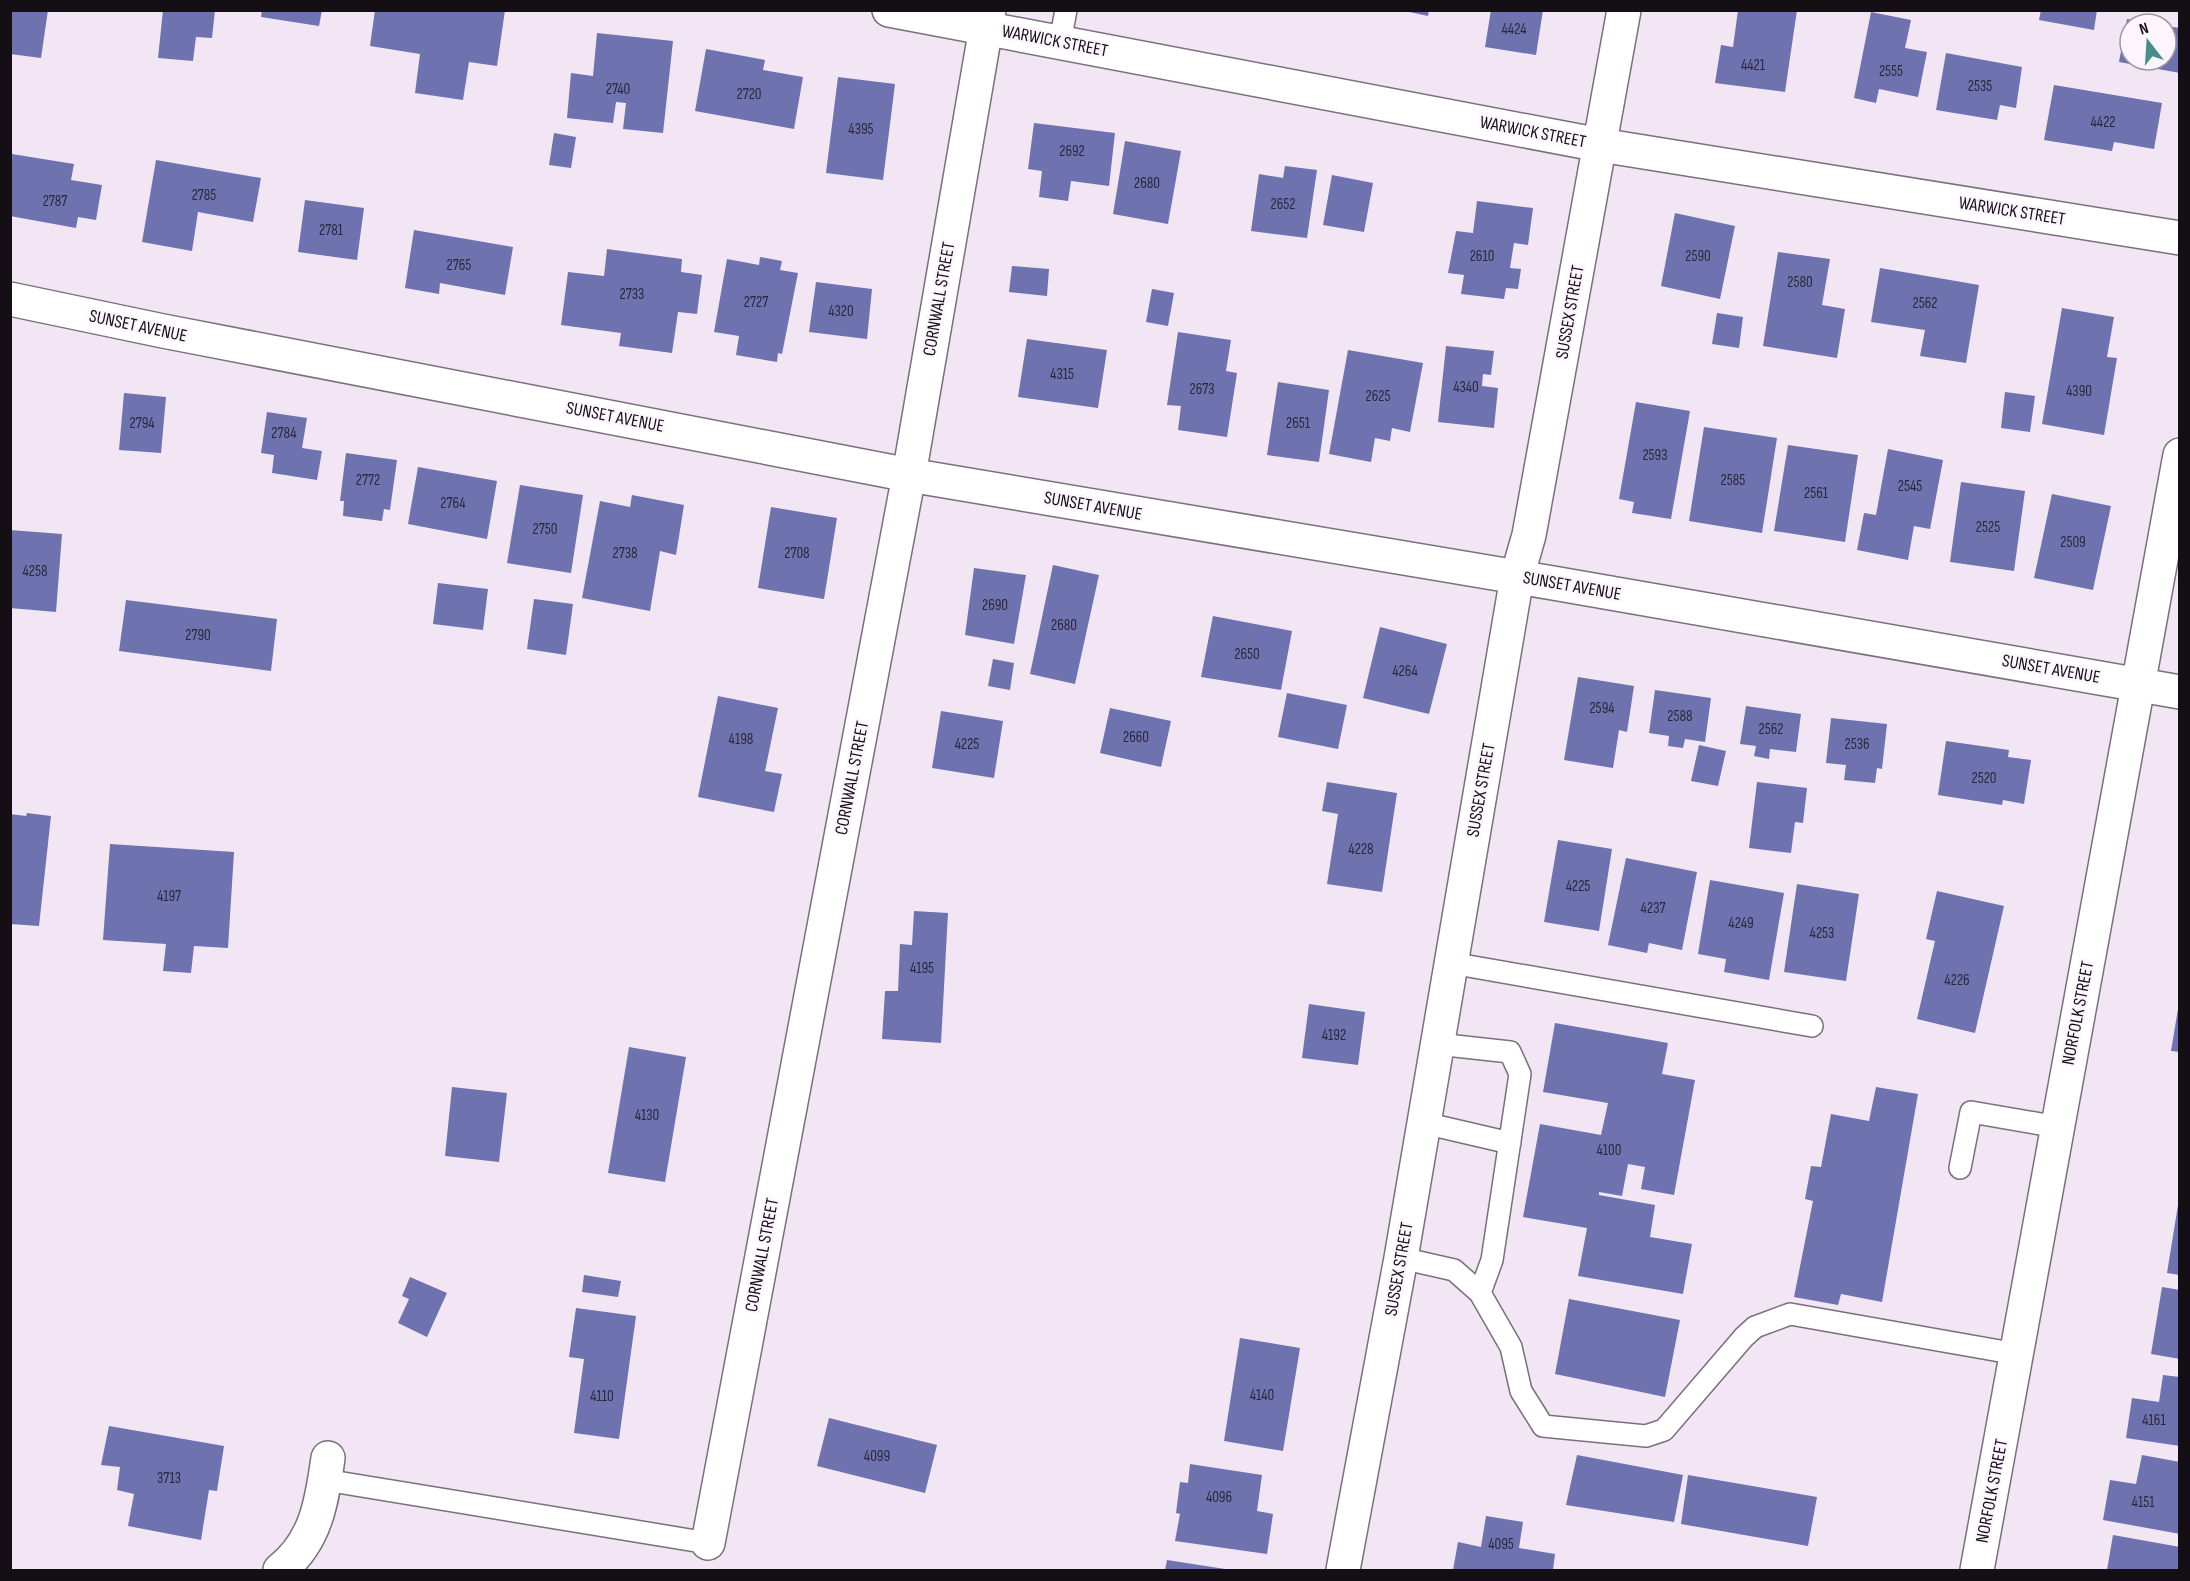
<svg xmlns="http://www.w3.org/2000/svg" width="2190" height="1581" viewBox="0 0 2190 1581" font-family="'Sofia Sans Condensed',sans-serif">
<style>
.building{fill:#6e72af}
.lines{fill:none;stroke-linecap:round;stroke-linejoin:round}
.service-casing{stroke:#7a6f7c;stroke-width:24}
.minor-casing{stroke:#7a6f7c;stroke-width:36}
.secondary-casing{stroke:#7a6f7c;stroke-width:36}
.service{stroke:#fff;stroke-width:21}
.minor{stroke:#fff;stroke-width:33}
.secondary{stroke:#fff;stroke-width:33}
.labels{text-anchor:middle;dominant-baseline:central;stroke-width:5;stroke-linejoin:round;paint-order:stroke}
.number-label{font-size:15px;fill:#2a283b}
.street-label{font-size:18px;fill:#130f14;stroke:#fdf5fe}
</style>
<rect width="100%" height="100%" fill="#f3e6f4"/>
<path class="building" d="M10,10H48L41,58L10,54Z
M163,10H215L212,38L196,37L193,61L158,58Z
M262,10H322L319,26L261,17Z
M375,10H505L497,66L469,62L463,100L415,93L420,54L370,46Z
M1400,10H1429L1428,16Z
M1491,10H1543L1536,55L1485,47Z
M1738,10H1797L1785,92L1715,83L1721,45L1733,47Z
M2041,10H2097L2094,30L2039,20Z
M1871,12L1911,20L1905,48L1927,52L1918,97L1879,89L1876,103L1854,98Z
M2127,19L2150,23L2130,24V60H2166V26L2180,28V73L2119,62Z
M597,33L673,41L663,133L623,129L626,103L616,102L613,123L567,118L571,73L593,76Z
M706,49L765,60L763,70L803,77L794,129L695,111Z
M1946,53L2022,67L2016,108L2000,105L1997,120L1936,110Z
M838,77L895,84L883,180L826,173Z
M2054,85L2162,103L2154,149L2114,142L2112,151L2044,140Z
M1034,123L1115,133L1109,186L1071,181L1068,201L1039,197L1042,171L1028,169Z
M554,133L576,137L571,168L549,165Z
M1125,141L1181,151L1168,224L1113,214Z
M12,154L74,164L71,180L102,185L96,220L78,217L76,228L10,216Z
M156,160L261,178L253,222L198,212L192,251L142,242Z
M1285,166L1317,170L1307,238L1251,231L1259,174L1283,178Z
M1332,175L1373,183L1364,232L1323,225Z
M305,200L364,208L357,260L298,252Z
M1477,201L1533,208L1528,245L1514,243L1510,268L1521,269L1518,289L1506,288L1504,299L1461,294L1464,275L1448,273L1456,231L1473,233Z
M1675,213L1735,226L1720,299L1661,286Z
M414,230L513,247L505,295L440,283L439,294L405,288Z
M607,249L682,259L681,272L702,275L697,314L678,312L672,353L619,346L621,333L561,325L568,272L604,276Z
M1778,252L1830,259L1822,305L1845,309L1837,358L1763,346Z
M760,257L782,261L780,270L798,273L782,354L778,353L777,362L736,355L739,336L714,332L727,259L759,265Z
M1012,266L1049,269L1047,296L1009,292Z
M1880,268L1979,285L1966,363L1920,356L1925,330L1871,322Z
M816,282L872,289L867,339L809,332Z
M1152,289L1174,293L1168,326L1146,322Z
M2062,308L2114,317L2107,357L2117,358L2104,435L2042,424Z
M1717,313L1743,317L1739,348L1712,344Z
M1178,332L1231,340L1226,371L1237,373L1227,437L1178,430L1181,406L1167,405Z
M1027,339L1107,350L1098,408L1018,397Z
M1446,346L1494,351L1491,375L1483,374L1482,386L1498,388L1494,428L1438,422Z
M1348,350L1423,363L1410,432L1392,428L1390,441L1375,438L1371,462L1329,454Z
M1278,382L1329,390L1319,462L1267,455Z
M2005,392L2035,396L2030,432L2001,428Z
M124,393L166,397L161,453L119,450Z
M1636,402L1690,411L1671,519L1632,513L1634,502L1619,499Z
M267,412L307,418L302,448L322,451L317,480L272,473L274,455L261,453Z
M1704,427L1777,438L1762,533L1689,521Z
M1788,445L1858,455L1845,542L1774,531Z
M1888,449L1943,460L1930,529L1914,526L1908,560L1857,550L1864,513L1876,515Z
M346,453L397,460L390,510L384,509L382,521L343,516L344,501H340Z
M418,467L497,481L487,539L408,524Z
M1961,482L2025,491L2014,571L1950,562Z
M520,485L583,495L571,573L507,563Z
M2052,494L2111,506L2093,590L2034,578Z
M632,495L684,505L676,555L660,551L650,611L582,598L600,501L630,507Z
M771,507L837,518L824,599L758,588Z
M10,530L62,534L56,612L10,608Z
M1053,565L1099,575L1075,684L1030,674Z
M974,568L1026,575L1014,644L965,635Z
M438,583L488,589L483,630L433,624Z
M534,599L573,604L566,655L527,649Z
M126,600L277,619L271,671L119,651Z
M1213,616L1292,631L1281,690L1201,677Z
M1380,627L1447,644L1429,714L1363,698Z
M993,659L1014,663L1010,690L988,686Z
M1578,677L1634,686L1627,732L1619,730L1613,768L1564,760Z
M1655,690L1711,698L1705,742L1685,739L1683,748L1668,746L1669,736L1649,733Z
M1287,693L1347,705L1338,749L1278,737Z
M718,696L778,708L765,771L782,774L774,812L698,797Z
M1746,706L1801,714L1796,752L1770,749L1769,759L1754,756L1756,746L1740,744Z
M1110,708L1171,721L1161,767L1100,753Z
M941,711L1003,721L994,778L932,768Z
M1831,718L1887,724L1882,769L1877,768L1875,783L1844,780L1846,765L1826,763Z
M1946,741L2009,750L2008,757L2031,760L2024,804L2003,800L2002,805L1938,795Z
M1699,745L1726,751L1718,786L1691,781Z
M1327,782L1397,793L1382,892L1327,884L1338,814L1322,811Z
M1757,782L1807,788L1803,823L1795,822L1791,853L1749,848Z
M27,813L51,816L39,926L10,924V814L26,816Z
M1558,840L1612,849L1599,931L1544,922Z
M110,844L234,852L228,948L194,946L191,973L163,971L166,944L103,940Z
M1626,858L1697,872L1682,950L1649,943L1647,953L1608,945Z
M1710,880L1784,893L1769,980L1724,972L1726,959L1698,954Z
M1797,884L1859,894L1846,981L1784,972Z
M1937,891L2004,906L1975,1033L1917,1019L1935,941L1926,939Z
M914,911L948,913L941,1043L882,1039L885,991H898L900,944L912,945Z
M1309,1004L1365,1012L1358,1065L1302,1058Z
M2178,1009H2180V1052L2171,1051Z
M1555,1023L1668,1043L1662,1074L1695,1080L1674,1195L1641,1189L1645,1167L1628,1164L1622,1196L1599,1192V1195L1655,1205L1650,1237L1692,1244L1683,1294L1578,1276L1587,1228L1523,1217L1540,1124L1601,1135L1608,1103L1543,1092Z
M629,1047L686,1057L665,1182L608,1173Z
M452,1087L507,1093L499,1162L445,1156Z
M1876,1087L1918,1094L1882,1302L1841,1294L1838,1305L1794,1297L1813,1201L1805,1199L1811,1166L1821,1167L1831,1114L1869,1121Z
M2178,1205H2180V1275L2167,1273Z
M584,1275L621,1281L618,1297L582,1292Z
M410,1277L447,1293L427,1337L398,1323L409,1299L402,1296Z
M2162,1287L2180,1290V1359L2151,1354Z
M1569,1299L1680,1320L1665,1397L1555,1374Z
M576,1308L636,1316L619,1439L574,1433L584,1359L569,1357Z
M1240,1338L1300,1348L1283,1451L1224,1441Z
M2163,1375L2180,1377V1446L2126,1438L2132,1398L2159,1402Z
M829,1418L937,1445L925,1493L817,1466Z
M109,1426L224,1446L217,1491L209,1490L201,1540L128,1526L134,1494L117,1490L120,1467L101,1465Z
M1577,1455L1683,1475L1674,1522L1566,1505Z
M2142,1455L2180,1462V1534L2103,1520L2110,1480L2136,1484Z
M1190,1464L1262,1475L1257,1511L1273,1514L1267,1554L1175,1541L1180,1514L1176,1513L1180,1482L1188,1483Z
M1688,1475L1817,1497L1808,1546L1681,1524Z
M1486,1516L1523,1522L1519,1548L1555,1554L1553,1570H1453L1458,1542L1481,1547Z
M2113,1535L2180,1547V1570H2107Z
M1167,1560L1225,1569V1570H1165Z"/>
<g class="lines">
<defs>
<path id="service" d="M1060,42L1066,10
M1451,963L1812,1026
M1437,1044L1510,1052L1520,1074L1492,1260L1480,1293
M1424,1123L1510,1143
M1960,1168L1971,1112L2058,1127
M1401,1258L1454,1270L1480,1293L1511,1347L1521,1391L1543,1426L1646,1436L1664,1430L1744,1337L1755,1327L1790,1314L2017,1354
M325,1480L708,1543"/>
<path id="minor" d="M889,10L1600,145L2180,238
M10,299L163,331L909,475L708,1543
M280,1570C316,1542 322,1501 328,1458
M1343,1570L1401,1258L1517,577L1529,535L1624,10
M1977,1570L2180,455"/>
<path id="secondary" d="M989,10L909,475L1553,583L2180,692"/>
</defs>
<use href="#service" class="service-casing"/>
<use href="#minor" class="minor-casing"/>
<use href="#secondary" class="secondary-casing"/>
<use href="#service" class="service"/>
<use href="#minor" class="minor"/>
<use href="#secondary" class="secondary"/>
</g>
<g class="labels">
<g class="number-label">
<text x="1514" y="29">4424</text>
<text x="1753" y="65">4421</text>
<text x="1891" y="71">2555</text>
<text x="1980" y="86">2535</text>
<text x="618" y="89">2740</text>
<text x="749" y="94">2720</text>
<text x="2103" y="122">4422</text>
<text x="861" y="129">4395</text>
<text x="1072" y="151">2692</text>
<text x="1147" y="183">2680</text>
<text x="204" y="195">2785</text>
<text x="55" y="201">2787</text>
<text x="1283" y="204">2652</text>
<text x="331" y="230">2781</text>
<text x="1482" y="256">2610</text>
<text x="1698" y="256">2590</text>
<text x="459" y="265">2765</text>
<text x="1800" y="282">2580</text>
<text x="632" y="294">2733</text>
<text x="756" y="302">2727</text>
<text x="1925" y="303">2562</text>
<text x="841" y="311">4320</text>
<text x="1062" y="374">4315</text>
<text x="1466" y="387">4340</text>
<text x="1202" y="389">2673</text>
<text x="2079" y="391">4390</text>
<text x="1378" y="396">2625</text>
<text x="142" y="423">2794</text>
<text x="1298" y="423">2651</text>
<text x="284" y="433">2784</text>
<text x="1655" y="455">2593</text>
<text x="368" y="480">2772</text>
<text x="1733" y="480">2585</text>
<text x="1910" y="486">2545</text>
<text x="1816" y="493">2561</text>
<text x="453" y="503">2764</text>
<text x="1988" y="527">2525</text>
<text x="545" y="529">2750</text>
<text x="2073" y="542">2509</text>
<text x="625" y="553">2738</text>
<text x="797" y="553">2708</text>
<text x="35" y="571">4258</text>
<text x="995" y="605">2690</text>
<text x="1064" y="625">2680</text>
<text x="198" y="635">2790</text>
<text x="1247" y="654">2650</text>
<text x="1405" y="671">4264</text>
<text x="1602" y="708">2594</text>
<text x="1680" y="716">2588</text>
<text x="1771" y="729">2562</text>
<text x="1136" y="737">2660</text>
<text x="741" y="739">4198</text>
<text x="967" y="744">4225</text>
<text x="1857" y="744">2536</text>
<text x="1984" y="778">2520</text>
<text x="1361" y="849">4228</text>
<text x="1578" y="886">4225</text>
<text x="169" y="896">4197</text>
<text x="1653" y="908">4237</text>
<text x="1741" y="923">4249</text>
<text x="1822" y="933">4253</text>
<text x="922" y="968">4195</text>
<text x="1957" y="980">4226</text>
<text x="1334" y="1035">4192</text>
<text x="647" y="1115">4130</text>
<text x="1609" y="1150">4100</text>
<text x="1262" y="1395">4140</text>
<text x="602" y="1396">4110</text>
<text x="2154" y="1420">4161</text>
<text x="877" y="1456">4099</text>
<text x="169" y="1478">3713</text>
<text x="1219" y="1497">4096</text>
<text x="2143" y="1502">4151</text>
<text x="1501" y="1544">4095</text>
</g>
<g class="street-label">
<text transform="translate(1055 41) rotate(11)">WARWICK STREET</text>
<text transform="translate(1533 132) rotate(11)">WARWICK STREET</text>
<text transform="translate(2012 211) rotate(9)">WARWICK STREET</text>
<text transform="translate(939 299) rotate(-80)">CORNWALL STREET</text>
<text transform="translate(1570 312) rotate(-80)">SUSSEX STREET</text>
<text transform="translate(138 326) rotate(12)">SUNSET AVENUE</text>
<text transform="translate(615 417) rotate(11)">SUNSET AVENUE</text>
<text transform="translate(1093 506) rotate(10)">SUNSET AVENUE</text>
<text transform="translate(1572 586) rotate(10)">SUNSET AVENUE</text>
<text transform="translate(2051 669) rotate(10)">SUNSET AVENUE</text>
<text transform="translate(852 778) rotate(-79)">CORNWALL STREET</text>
<text transform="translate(1481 790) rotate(-80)">SUSSEX STREET</text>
<text transform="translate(2078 1013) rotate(-79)">NORFOLK STREET</text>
<text transform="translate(762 1255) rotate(-79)">CORNWALL STREET</text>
<text transform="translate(1399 1269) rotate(-80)">SUSSEX STREET</text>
<text transform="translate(1992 1491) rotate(-79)">NORFOLK STREET</text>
</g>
</g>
<rect width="2190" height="1581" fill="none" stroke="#130f14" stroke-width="24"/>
<g transform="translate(2148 42) rotate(343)"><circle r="28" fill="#fdf5fe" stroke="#9f99a0" stroke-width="1.5"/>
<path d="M0-4.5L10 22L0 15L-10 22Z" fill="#468e8a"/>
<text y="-9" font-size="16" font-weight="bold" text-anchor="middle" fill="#130f14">N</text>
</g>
</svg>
